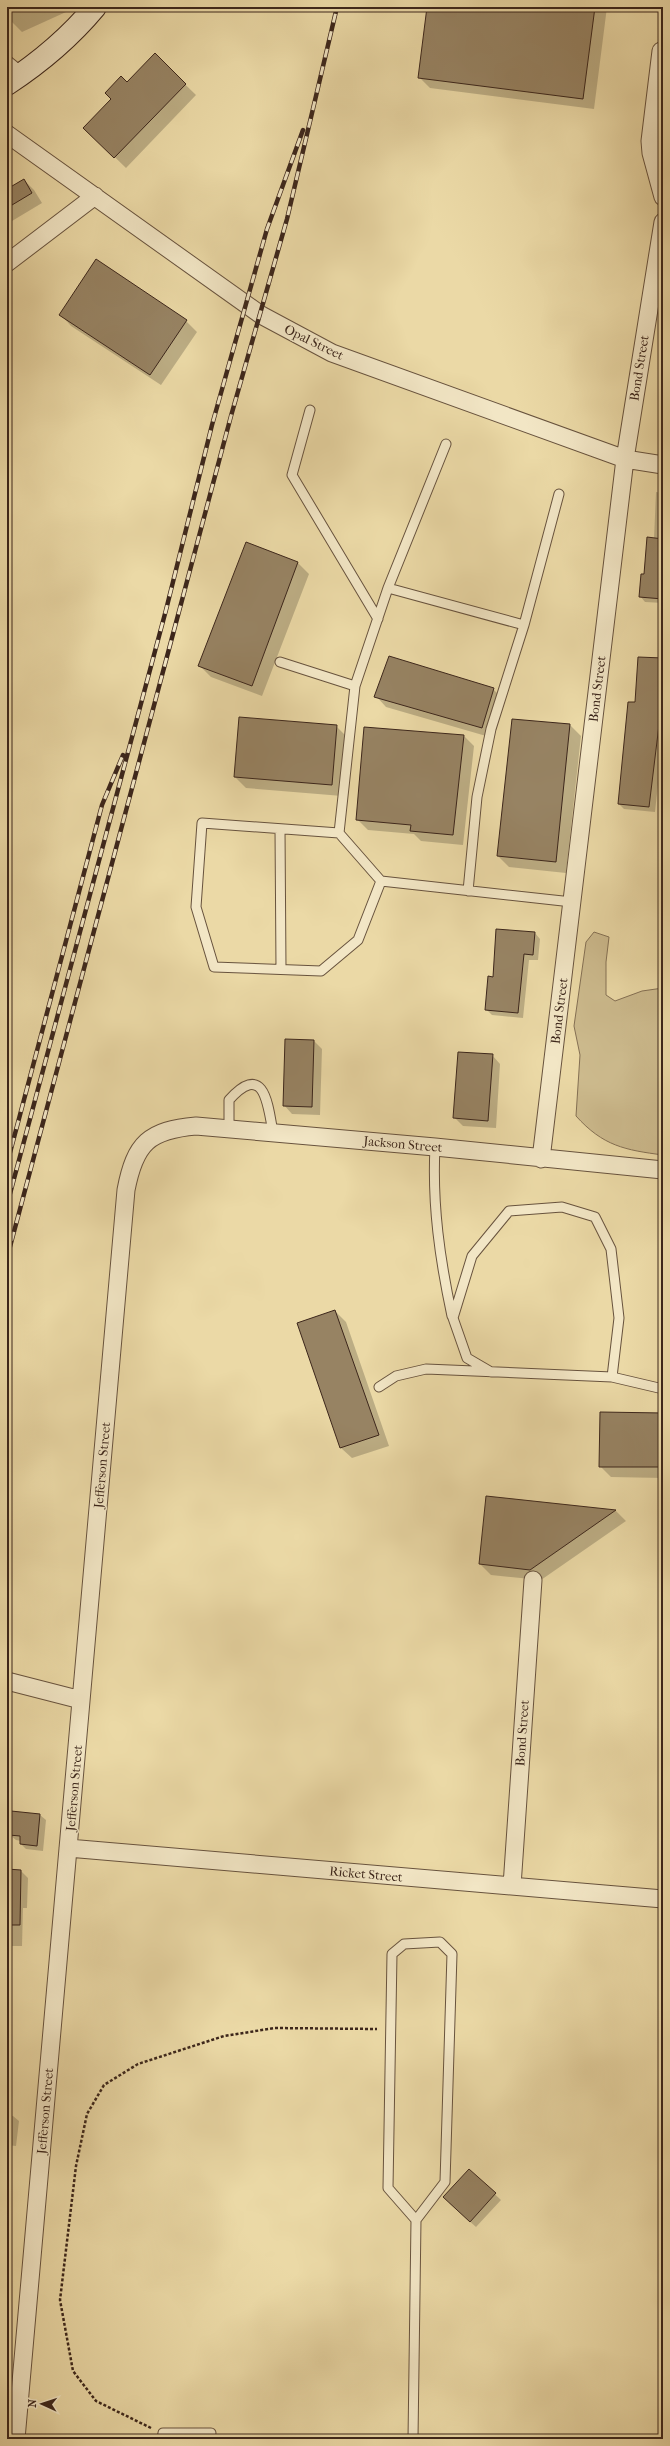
<svg xmlns="http://www.w3.org/2000/svg" width="670" height="2446" viewBox="0 0 670 2446" font-family="'IM FELL French Canon',serif">
<style>
.green{fill:#cdbb8e;stroke:#847054}
.shadow{fill:#0003}
.building{fill:#978363;stroke:#3c261b}
.lines{fill:none;stroke-linecap:round;stroke-linejoin:round}
.lane-casing{stroke:#68533e;stroke-width:11}
.street-casing{stroke:#68533e;stroke-width:19}
.secondary-casing{stroke:#3c261b;stroke-width:24}
.path{stroke:#3c261b;stroke-width:2.5;stroke-dasharray:3 2;stroke-linecap:butt}
.lane{stroke:#f2e6c5;stroke-width:9}
.street{stroke:#f2e6c5;stroke-width:17}
.secondary{stroke:#f2e6c5;stroke-width:22}
.rail-casing{stroke:#3c261b;stroke-width:4.5}
.rail{stroke:#f2e6c5;stroke-width:3;stroke-dasharray:9;stroke-linecap:butt}
.labels{text-anchor:middle;dominant-baseline:central;stroke-width:3;stroke-linejoin:round;paint-order:stroke}
.street-label{font-size:13px;fill:#3c261b;stroke:#f2e6c5}
</style>
<rect width="100%" height="100%" fill="#ebd9a6"/>
<filter id="stains"><feTurbulence type="fractalNoise" baseFrequency=".005" numOctaves="4"/><feColorMatrix values="0 0 0 0 .2 0 0 0 0 .09 0 0 0 0 .02 0 0 0 .5 -.17"/></filter>
<radialGradient id="worn" r=".72"><stop offset=".6" stop-color="#630" stop-opacity="0"/><stop offset="1" stop-color="#630" stop-opacity=".3"/></radialGradient>
<path class="green" d="M594,932L609,937L606,962V995L615,1001L642,991L663,988V1155C625,1150 603,1146 576,1116L580,1055L574,1026L586,942Z"/>
<path class="shadow" d="M7,7H77L22,32L11,21Z
M428,7H607L594,109L430,88L419,77Z
M155,55L196,95L126,168L85,128Z
M7,179L12,187L24,180L34,190L42,203L7,224Z
M61,315L186,321L197,332L161,385L71,326Z
M656,492L663,493V603L645,602L640,596L654,539Z
M246,544L298,563L309,574L262,696L211,677L200,666Z
M663,659V738L655,812L624,809L619,804L636,703Z
M493,689L504,700L493,738L386,707L376,696Z
M570,725L581,736L566,873L509,867L498,856Z
M336,726L347,737L342,796L246,788L235,777Z
M464,736L474,746L463,845L421,841L414,834L368,830L358,820Z
M535,933L540,939L538,960H529L523,1018L492,1015L486,1009L493,978Z
M314,1041L322,1049L320,1115L292,1114L284,1105Z
M492,1055L500,1064L496,1128L463,1126L454,1117Z
M335,1311L346,1322L389,1446L352,1458L341,1448Z
M663,1321V1380L660,1377Z
M663,1414V1478L611,1477L600,1466Z
M487,1497L616,1511L626,1521L541,1580L491,1575L480,1564Z
M12,1812L40,1815L46,1820L43,1851L26,1849L21,1844V1841L16,1840L10,1835Z
M7,1870L21,1871L28,1878L27,1908H23L22,1946H7Z
M7,2115L13,2116L19,2121L16,2146L7,2145Z
M469,2170L501,2200L476,2227L449,2203Z"/>
<path class="building" d="M427,7H595L583,99L418,78Z
M155,53L186,84L114,158L83,128L111,99L105,93L121,76L127,82Z
M24,179L32,193L7,208V189Z
M96,259L187,320L150,375L59,315Z
M647,537L663,539V599L639,597L641,574H644Z
M246,542L298,562L252,686L198,666Z
M389,656L494,688L482,728L374,697Z
M638,657L663,658V726L659,725L649,807L618,804L628,702H635Z
M239,717L337,725L332,785L234,777Z
M512,719L570,724L556,862L497,856Z
M364,727L464,735L453,835L410,831L411,825L356,820Z
M496,929L535,932L533,955L524,954L518,1013L485,1010L488,976L493,977Z
M285,1039L314,1040L312,1107L283,1106Z
M458,1052L493,1054L488,1121L453,1118Z
M335,1310L379,1435L340,1448L297,1323Z
M600,1412L663,1413V1467H599Z
M486,1496L616,1510L530,1570L479,1564Z
M11,1811L40,1814L37,1846L20,1844V1836L9,1835Z
M7,1869L21,1870L20,1925H7Z
M469,2169L496,2193L470,2222L443,2197Z"/>
<g class="lines">
<defs>
<path id="lane" d="M7,60L23,73
M310,410L292,475L378,619
M388,588L446,444
M524,625L559,494
M280,662L355,686
M280,829L281,969
M339,833L202,823L196,907L214,967L321,971L358,940L381,881
M468,891L477,797L491,729L524,625L388,588L355,686L339,833L381,881L572,902
M229,1129V1100C264,1061 268,1104 273,1133
M435,1147C432,1205 440,1260 452,1316
M491,1372L467,1358L453,1318L472,1256L509,1211L562,1207L595,1217L611,1249L619,1318L612,1377
M379,1387L396,1376L426,1369L612,1377L663,1389
M162,2439L163,2433H211
M413,2439L416,2220L445,2182L452,1954L440,1942L404,1944L392,1954L388,2188L416,2220"/>
<path id="street" d="M661,51L650,141L651,153L663,197
M7,134L261,315L332,353L625,459L663,465
M7,263L95,196
M541,1159L625,459L663,222
M7,1681L81,1700
M68,1848L663,1899
M512,1886L533,1580
M16,2439L126,1190C135,1143 149,1130 196,1126L435,1147L663,1170"/>
<path id="secondary" d="M7,84C39,63 70,37 95,7"/>
</defs>
<use href="#lane" class="lane-casing"/>
<use href="#street" class="street-casing"/>
<use href="#secondary" class="secondary-casing"/>
<path class="path" d="M151,2428L96,2401L73,2371L60,2300L76,2166L87,2114L104,2085L138,2064L224,2036L275,2028L377,2029"/>
<use href="#lane" class="lane"/>
<use href="#street" class="street"/>
<use href="#secondary" class="secondary"/>
<defs>
<path id="rail" d="M7,1164L102,805L123,755
M7,1205L166,610L212,425L267,229L303,130
M7,1258L231,416L287,219L337,7"/>
</defs>
<use href="#rail" class="rail-casing"/>
<use href="#rail" class="rail"/>
</g>
<g class="labels">
<g class="street-label">
<text transform="translate(314 342) rotate(26)">Opal Street</text>
<text transform="translate(639 368) rotate(-81)">Bond Street</text>
<text transform="translate(597 689) rotate(-83)">Bond Street</text>
<text transform="translate(559 1011) rotate(-83)">Bond Street</text>
<text transform="translate(403 1144) rotate(5)">Jackson Street</text>
<text transform="translate(102 1465) rotate(-85)">Jefferson Street</text>
<text transform="translate(522 1733) rotate(-86)">Bond Street</text>
<text transform="translate(74 1788) rotate(-85)">Jefferson Street</text>
<text transform="translate(366 1874) rotate(5)">Ricket Street</text>
<text transform="translate(45 2111) rotate(-85)">Jefferson Street</text>
</g>
</g>
<rect width="670" height="2446" fill="none" stroke="#ebd9a6" stroke-width="24"/>
<rect x="8" y="8" width="654" height="2430" fill="none" stroke="#3c261b" stroke-width="2"/>
<rect x="12" y="12" width="646" height="2422" fill="none" stroke="#3c261b"/>
<g transform="translate(42 2404) rotate(273)" stroke="#f2e6c5" stroke-width="3" paint-order="stroke">
<path d="M0-3L7 15L0 10L-7 15Z" fill="#3c261b"/>
<text y="-6" font-size="11" font-weight="bold" text-anchor="middle" fill="#3c261b">N</text>
</g>
<rect width="100%" height="100%" filter="url(#stains)"/>
<rect width="100%" height="100%" fill="url(#worn)"/>
</svg>
